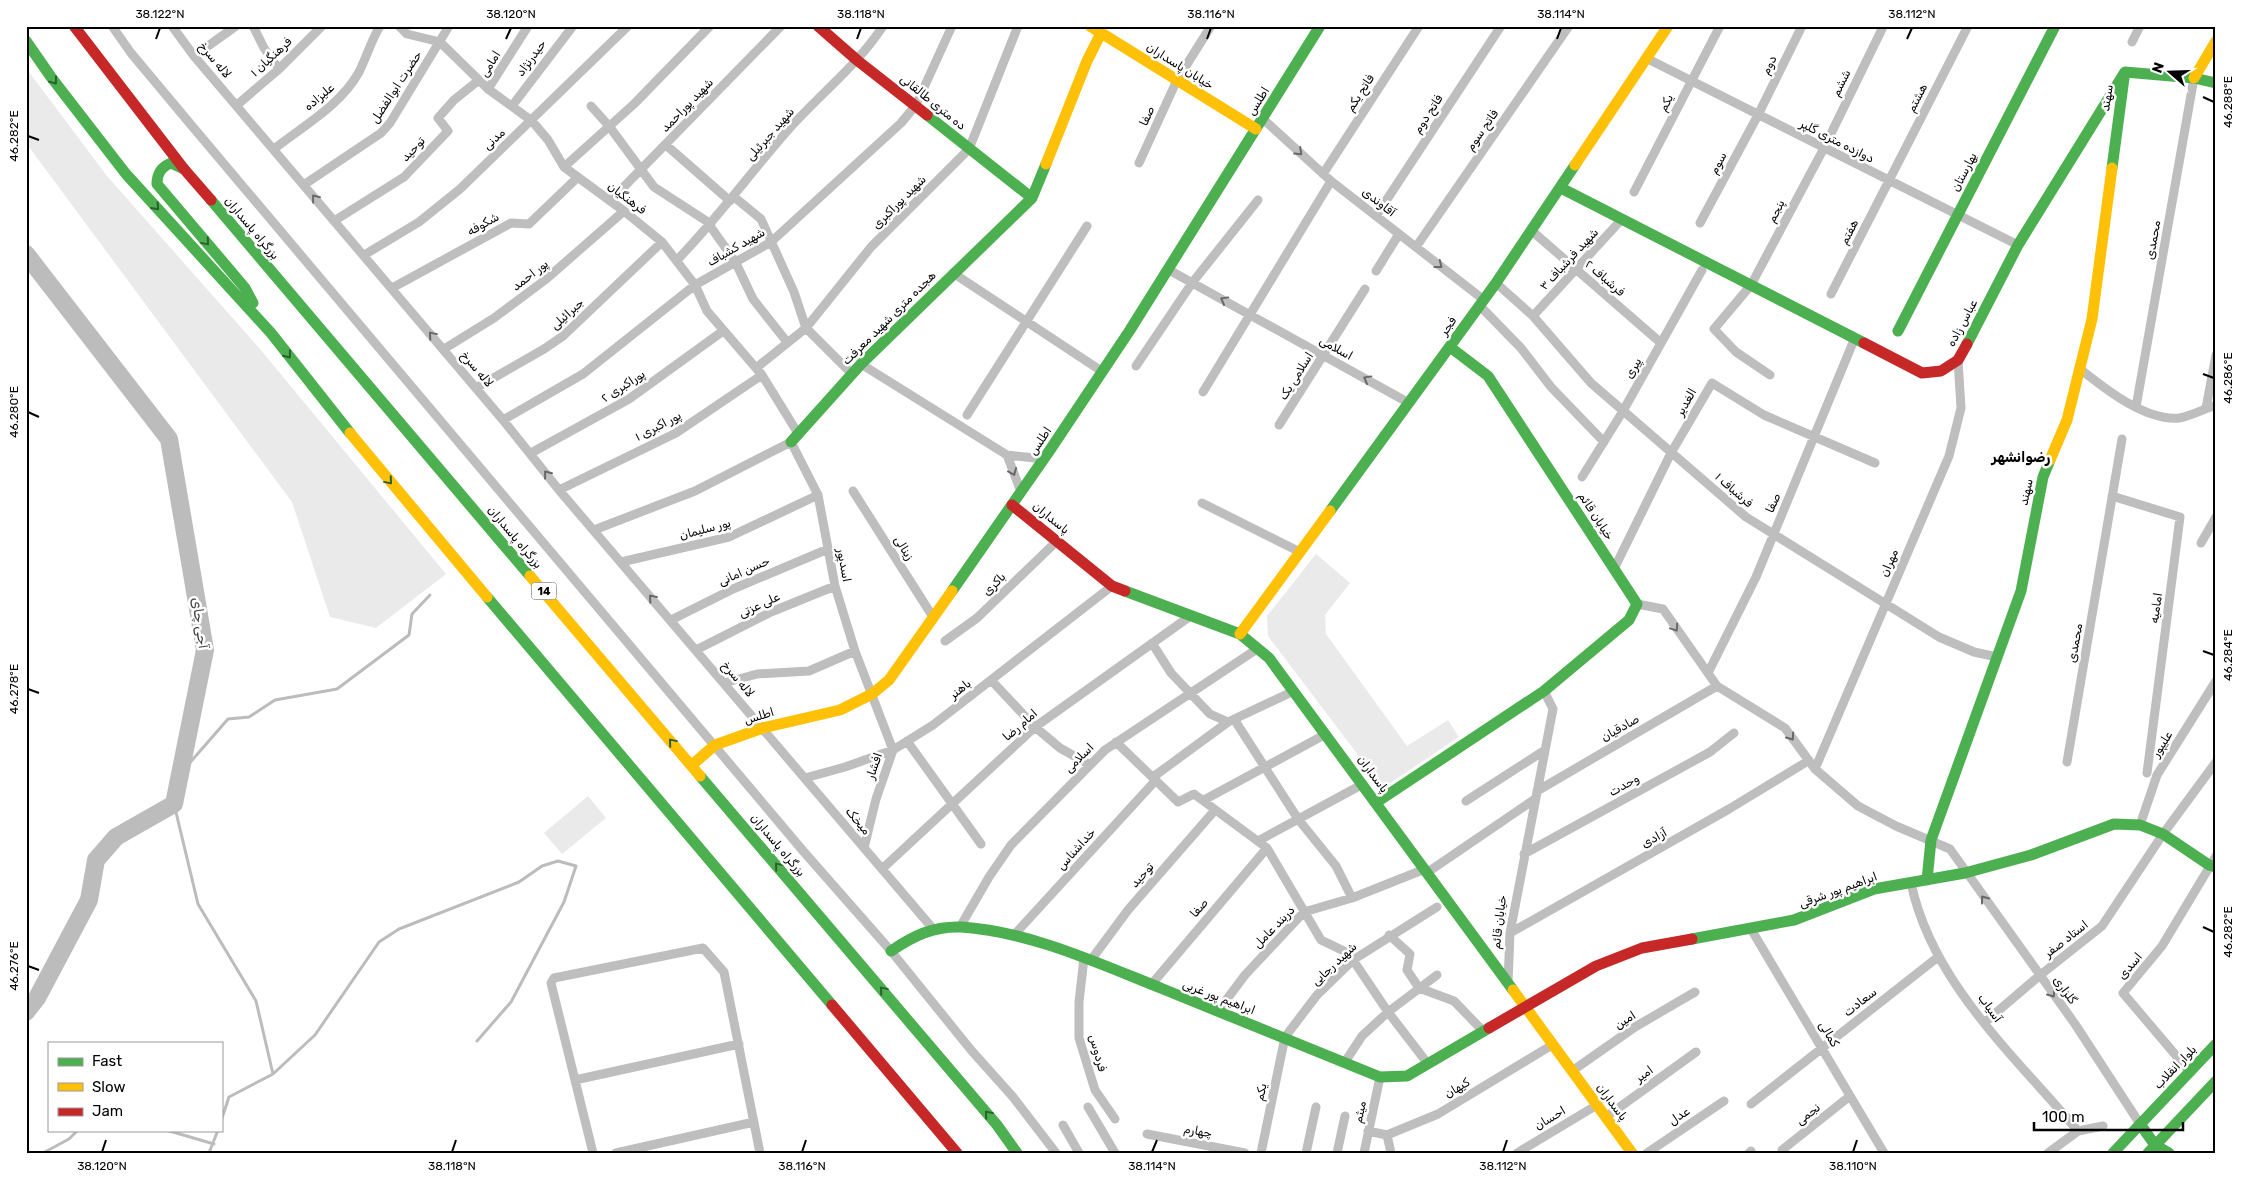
<svg xmlns="http://www.w3.org/2000/svg" width="2242" height="1179" viewBox="0 0 2242 1179" font-family="Rubik,'Noto Sans Arabic',sans-serif">
<style>
.green{fill:#eaeaea}
.lines{fill:none;stroke-linecap:round;stroke-linejoin:round}
.stream{stroke:#bcbcbc;stroke-width:3}
.river{stroke:#bcbcbc;stroke-width:18}
.street{stroke:#bebebe;stroke-width:9}
.fast{stroke:#4caf50;stroke-width:11}
.slow{stroke:#ffc107;stroke-width:11}
.jam{stroke:#c62828;stroke-width:11}
.oneway{stroke:#2a602c}
.oneway2{stroke:#686868}
.ticks{fill:none;stroke:#000;stroke-width:2}
.labels{text-anchor:middle;dominant-baseline:central;stroke-width:5;stroke-linejoin:round;paint-order:stroke}
.shield{fill:#fff;stroke:#4c4c4c;stroke-width:1}
.shield-label{font-size:11px;font-weight:bold;fill:#000}
.street-label{font-size:12px;fill:#000;stroke:#fff}
.neighbourhood-label{font-size:14px;font-weight:bold;fill:#000;stroke:#fff}
.water-label{font-size:14px;font-style:italic;fill:#404040;stroke:#fff}
.neatline{fill:none;stroke:#000;stroke-width:2}
.ticks-label{font-size:12px;text-anchor:middle;fill:#000}
</style>
<rect width="100%" height="100%" fill="#fff"/>
<path class="green" d="M26,68L107,176L260,349L446,574L376,628L330,617L292,502L26,143Z
M1316,554L1350,583L1325,615L1326,634L1407,746L1448,720L1459,737L1383,788L1268,636L1267,616Z
M588,796L606,818L562,854L544,833Z"/>
<g class="lines">
<path class="stream" d="M180,774L228,719L249,717L275,700L337,689L409,635L412,614L430,595
M174,804L198,904L256,1001L273,1074L229,1097L221,1121
M273,1074L315,1035L379,942L399,929L519,882L542,866L558,861L576,866L564,902L511,1002L477,1041
M111,1130H112
M166,1130L214,1144
M43,1153L69,1139L78,1130
M209,1153L218,1130"/>
<path class="river" d="M26,254L169,439L205,650L174,804L116,837L96,860L89,900L37,998L26,1012"/>
<path class="street" d="M112,26L131,53L192,126L804,852L891,951L971,1050L1013,1097L1056,1153
M172,26L194,56L503,420L559,490L934,930
M253,26L264,48L279,69
M399,26L407,34L440,42L488,89L532,121L548,140L564,167L624,211L662,242L695,285L707,311L762,375L799,435
M2132,42L2140,26
M194,56L236,26
M1646,58L2018,245
M488,89L528,26
M237,105L279,69L322,26
M512,106L573,26
M591,106L609,126L654,187L711,224
M1263,119L1331,181L1484,300
M666,145L730,201
M274,149C303,126 341,105 359,72C367,56 371,41 380,26
M1139,163L1177,80L1211,26
M564,167L634,104L710,26
M1323,174L1419,26
M305,184L381,133L390,123L449,26
M1634,192L1720,26
M733,196L761,219L794,292L806,328L852,374
M610,201L781,26
M1376,216L1501,26
M334,221L404,177L448,131L438,118L454,100L479,80
M1700,223L1758,115L1802,26
M710,226L735,261L753,299L787,342
M1532,231L1661,343
M1416,247L1569,26
M364,255L419,222L460,189L628,26
M677,260C717,219 750,173 788,130C820,94 857,66 883,26
M1169,270L1409,403
M1376,271L1399,234
M953,273L1103,372
M1496,283L1533,316L1591,383L1746,517L1939,637L1974,652L1997,657
M392,288L511,223L529,224L578,177
M1831,294L1968,26
M1480,306L1521,348L1551,387L1604,442
M1533,316L1622,219
M444,349L494,318L545,280L624,211
M861,364L1007,455
M1136,366L1192,283L1258,200
M756,368L806,328L871,247L969,149L1018,26
M2079,368C2104,388 2145,421 2179,418C2191,416 2204,409 2216,405
M1770,375L1736,352L1714,329L1751,285L1824,148L1882,29
M476,388L544,349L563,336L662,242
M1203,392L1331,181
M2136,407L2194,78
M2206,408L2216,355
M967,415L1087,226
M503,420L583,374L695,285L771,242L901,123L916,105L952,26
M1279,425L1365,289
M531,453L629,399L723,331
M1582,477L1623,411L1702,270
M559,490L676,433L762,375
M853,491L933,617
M1021,492L1007,455L1044,459
M2112,496L2180,517L2147,773
M1202,503L1300,552
M594,530L695,491L791,442L818,495L835,586L855,651L893,750L876,799L864,848
M2201,543L2216,517
M621,562L729,537L818,495
M1614,569L1671,453L1712,383L1764,415L1875,463
M1637,604L1663,609L1717,686L1785,728L1815,769L1858,806L1896,826L1950,849L2075,1024L2140,1124
M671,620L733,589L828,549
M945,641L977,618L1057,541
M1152,643L1171,673L1210,714L1228,722
M696,650L771,612L835,586
M1708,673L1756,577L1854,340
M991,680L1035,727L1060,748L1090,765
M724,683L757,674L809,671L855,651
M1234,719L1298,819L1336,866L1352,898
M907,741L981,844
M1116,742L1178,802L1194,794L1267,848L1321,940L1344,951L1353,960L1388,1012L1428,1064
M2067,762L2122,439
M1815,769L1949,456L1961,408L1958,360
M1153,777L1228,722L1294,691
M805,778L845,767L893,750L933,725L1112,586
M1537,791L1717,686
M1204,800L1326,734
M1466,801L1545,750
M2140,825L2157,775L2216,681
M1258,841L1363,784
M1524,854L1710,752L1734,733
M882,869L1035,727L1189,617
M1428,872L1535,799
M1911,883C1932,983 2015,1056 2078,1131
M960,927L989,877L1011,845L1105,750L1257,649
M1751,929L1884,1153
M1510,933L1729,809L1808,761
M1014,935L1156,780
M1389,935L1410,954L1407,970L1419,988L1454,1001L1483,1031
M1084,958L1079,1002V1038L1095,1090L1115,1119
M1091,960L1128,910L1215,810
M1508,983L1510,933L1553,709L1544,691
M1151,985L1267,848
M1218,1011L1245,975L1304,912L1352,898L1425,869
M1984,1023L2039,976L2102,926L2163,834L2216,762
M1345,1062L1362,1036L1388,1012L1437,975
M1572,1071L1635,1027L1695,992
M2190,1072L2123,993L2162,946L2216,856
M575,1080L739,1044
M1751,1104L1938,957
M1088,1107L1115,1153
M1606,1117L1696,1052
M1063,1125L1079,1153
M1368,1131L1387,1135L1438,1114L1552,1045
M1147,1134L1245,1153
M1387,1135L1391,1153
M1782,1150L1850,1096
M593,1153L551,983L554,978L703,948L724,972L760,1153
M616,1153L754,1122
M1261,1153L1285,1037L1317,995L1353,960L1437,907
M1306,1153L1316,1107
M1337,1153L1345,1116
M1364,1153L1380,1077
M1517,1153L1597,1105
M1647,1153L1724,1101
M1749,1153L1751,1151
M2048,1153L2078,1131L2103,1126"/>
<path class="fast" d="M26,41L51,77L126,174L271,333L350,433
M927,115L1032,198
M2112,168L2124,78
M184,169L171,163C161,167 157,173 157,184L245,288L253,303
M1561,188L1864,343
M211,200L530,576
M1898,331L2055,26
M1967,344L2018,245L2125,72L2194,78L2216,83
M791,442L861,364L1032,198L1046,164
M1330,511L1496,283L1575,165
M952,591L1050,450L1130,330L1320,26
M1125,591L1240,634L1269,658L1513,990
M487,597L832,1005
M700,776L997,1125L1017,1153
M1377,802L1544,691L1629,620L1637,604L1488,376L1450,347
M1927,880L1931,840L2021,591L2043,477L2050,460
M1692,939L1794,920L1874,889L1965,873L2031,855L2114,824L2140,825L2163,834L2209,865L2216,867
M891,951C913,936 933,926 961,927C1029,931 1100,964 1163,989C1235,1018 1308,1048 1380,1077L1407,1076L1489,1028
M2140,1124L2155,1145
M2155,1145L2169,1153
M2113,1153L2216,1044
M2148,1153L2216,1081"/>
<path class="slow" d="M1090,26L1256,129
M2194,78L2216,41
M1046,164L1087,61L1101,33
M1575,165L1668,26
M350,433L487,597
M2050,460L2067,420L2092,319L2112,168
M530,576L700,776
M1240,634L1330,511
M692,765L715,745L763,728L840,710L872,694L889,680L952,591
M1513,990L1632,1153"/>
<path class="jam" d="M74,26L184,169L211,200
M818,26L858,61L927,115
M1864,343L1922,373L1941,371L1958,360L1967,344
M1012,505L1112,586L1125,591
M832,1005L957,1153
M1489,1028L1596,966L1642,948L1692,939"/>
</g>
<defs><path id="oneway-chevron" d="M-2-3.5L2.5 0L-2 3.5" fill="none" stroke-width="1.6" stroke-linecap="round" stroke-linejoin="round" transform="scale(1.25)"/></defs>
<g class="oneway">
<use href="#oneway-chevron" transform="translate(54 81) rotate(53)"/>
<use href="#oneway-chevron" transform="translate(156 207) rotate(48)"/>
<use href="#oneway-chevron" transform="translate(206 242) rotate(50)"/>
<use href="#oneway-chevron" transform="translate(288 355) rotate(52)"/>
<use href="#oneway-chevron" transform="translate(389 481) rotate(50)"/>
<use href="#oneway-chevron" transform="translate(672 742) rotate(-130)"/>
<use href="#oneway-chevron" transform="translate(778 866) rotate(-130)"/>
<use href="#oneway-chevron" transform="translate(883 990) rotate(-130)"/>
<use href="#oneway-chevron" transform="translate(988 1114) rotate(-130)"/>
</g>
<g class="oneway2">
<use href="#oneway-chevron" transform="translate(1299 152) rotate(43)"/>
<use href="#oneway-chevron" transform="translate(315 198) rotate(-129)"/>
<use href="#oneway-chevron" transform="translate(1439 265) rotate(38)"/>
<use href="#oneway-chevron" transform="translate(1224 300) rotate(-151)"/>
<use href="#oneway-chevron" transform="translate(432 335) rotate(-130)"/>
<use href="#oneway-chevron" transform="translate(1367 379) rotate(-151)"/>
<use href="#oneway-chevron" transform="translate(1013 472) rotate(68)"/>
<use href="#oneway-chevron" transform="translate(547 474) rotate(-128)"/>
<use href="#oneway-chevron" transform="translate(652 598) rotate(-131)"/>
<use href="#oneway-chevron" transform="translate(1675 628) rotate(56)"/>
<use href="#oneway-chevron" transform="translate(1791 737) rotate(55)"/>
<use href="#oneway-chevron" transform="translate(1984 899) rotate(-126)"/>
<use href="#oneway-chevron" transform="translate(2052 994) rotate(54)"/>
</g>
<path class="ticks" d="M156,39L160,28M506,39L511,28M857,39L861,28M1207,39L1211,28M1557,39L1561,28M1907,39L1912,28M2203,97L2214,102M28,136L39,140M2203,374L2214,378M28,412L39,417M2203,651L2214,655M28,689L39,693M2203,927L2214,932M28,966L39,970M102,1152L106,1140M452,1152L456,1140M802,1152L806,1140M1152,1152L1157,1140M1503,1152L1507,1140M1853,1152L1857,1140"/>
<g class="labels">
<rect class="shield" x="531.5" y="582.5" width="25" height="17" rx="4"/>
<g class="shield-label">
<text x="544" y="591">14</text>
</g>
<g class="street-label">
<text transform="translate(271 57) rotate(-43)">فرهنگیان ۱</text>
<text transform="translate(531 58) rotate(-54)">حیدرنژاد</text>
<text transform="translate(215 60) rotate(50)">لاله سرخ</text>
<text transform="translate(490 64) rotate(-58)">امامی</text>
<text transform="translate(1769 65) rotate(-64)">دوم</text>
<text transform="translate(1180 66) rotate(32)">خیابان پاسداران</text>
<text transform="translate(1841 83) rotate(-64)">ششم</text>
<text transform="translate(396 87) rotate(-57)">حضرت ابوالفضل</text>
<text transform="translate(1360 93) rotate(-57)">فاتح یکم</text>
<text transform="translate(319 97) rotate(-40)">علیزاده</text>
<text transform="translate(1917 98) rotate(-63)">هشتم</text>
<text transform="translate(2107 98) rotate(-82)">سهند</text>
<text transform="translate(1258 101) rotate(-58)">اطلس</text>
<text transform="translate(933 102) rotate(39)">ده متری طالقانی</text>
<text transform="translate(1666 103) rotate(-63)">یکم</text>
<text transform="translate(687 105) rotate(-46)">شهید پوراحمد</text>
<text transform="translate(1428 114) rotate(-57)">فاتح دوم</text>
<text transform="translate(1147 116) rotate(-66)">صفا</text>
<text transform="translate(1482 130) rotate(-55)">فاتح سوم</text>
<text transform="translate(770 134) rotate(-49)">شهید جبرئیلی</text>
<text transform="translate(494 139) rotate(-43)">مدنی</text>
<text transform="translate(1837 141) rotate(27)">دوازده متری گلپر</text>
<text transform="translate(413 149) rotate(-47)">توحید</text>
<text transform="translate(1718 163) rotate(-62)">سوم</text>
<text transform="translate(1964 172) rotate(-63)">بهارستان</text>
<text transform="translate(627 198) rotate(37)">فرهنگیان</text>
<text transform="translate(899 202) rotate(-45)">شهید پوراکبری</text>
<text transform="translate(1379 202) rotate(38)">آقاوندی</text>
<text transform="translate(1776 211) rotate(-62)">پنجم</text>
<text transform="translate(483 224) rotate(-29)">شکوفه</text>
<text transform="translate(252 228) rotate(50)">بزرگراه پاسداران</text>
<text transform="translate(1849 232) rotate(-63)">هفتم</text>
<text transform="translate(2153 240) rotate(-80)">محمدی</text>
<text transform="translate(736 247) rotate(-30)">شهید کشباف</text>
<text transform="translate(1569 259) rotate(-47)">شهید فرشباف ۳</text>
<text transform="translate(530 275) rotate(-38)">پور احمد</text>
<text transform="translate(1605 278) rotate(41)">فرشباف ۲</text>
<text transform="translate(567 314) rotate(-42)">جبرائیلی</text>
<text transform="translate(889 318) rotate(-45)">هجده متری شهید معرفت</text>
<text transform="translate(1962 323) rotate(-62)">عباس زاده</text>
<text transform="translate(1448 326) rotate(-54)">فجر</text>
<text transform="translate(1336 348) rotate(29)">اسلامی</text>
<text transform="translate(1633 368) rotate(-60)">پیری</text>
<text transform="translate(477 369) rotate(50)">لاله سرخ</text>
<text transform="translate(1296 376) rotate(-58)">اسلامی یک</text>
<text transform="translate(623 386) rotate(-33)">پوراکبری ۲</text>
<text transform="translate(1686 402) rotate(-60)">الغدیر</text>
<text transform="translate(658 426) rotate(-28)">پور اکبری ۱</text>
<text transform="translate(1040 441) rotate(-56)">اطلس</text>
<text transform="translate(1734 490) rotate(41)">فرشباف ۱</text>
<text transform="translate(2026 492) rotate(-78)">سهند</text>
<text transform="translate(1773 503) rotate(-67)">صفا</text>
<text transform="translate(1596 516) rotate(57)">خیابان قائم</text>
<text transform="translate(1051 518) rotate(39)">پاسداران</text>
<text transform="translate(705 529) rotate(-15)">پور سلیمان</text>
<text transform="translate(515 537) rotate(50)">بزرگراه پاسداران</text>
<text transform="translate(904 548) rotate(58)">زینالی</text>
<text transform="translate(1889 563) rotate(-67)">مهران</text>
<text transform="translate(844 565) rotate(80)">اسدپور</text>
<text transform="translate(744 571) rotate(-24)">حسن امانی</text>
<text transform="translate(994 584) rotate(-44)">باکری</text>
<text transform="translate(759 605) rotate(-25)">علی عزتی</text>
<text transform="translate(2156 608) rotate(-82)">امامیه</text>
<text transform="translate(2075 643) rotate(-80)">محمدی</text>
<text transform="translate(738 679) rotate(50)">لاله سرخ</text>
<text transform="translate(960 689) rotate(-38)">باهنر</text>
<text transform="translate(759 716) rotate(-17)">اطلس</text>
<text transform="translate(1020 725) rotate(-41)">امام رضا</text>
<text transform="translate(1620 728) rotate(-30)">صادقیان</text>
<text transform="translate(2162 744) rotate(-58)">علیپور</text>
<text transform="translate(1079 758) rotate(-45)">اسلامی</text>
<text transform="translate(874 766) rotate(-71)">افشار</text>
<text transform="translate(1373 774) rotate(53)">پاسداران</text>
<text transform="translate(1624 785) rotate(-29)">وحدت</text>
<text transform="translate(858 821) rotate(50)">میخک</text>
<text transform="translate(1654 838) rotate(-29)">آزادی</text>
<text transform="translate(778 845) rotate(50)">بزرگراه پاسداران</text>
<text transform="translate(1076 849) rotate(-48)">خداشناس</text>
<text transform="translate(1142 875) rotate(-49)">توحید</text>
<text transform="translate(1838 890) rotate(-20)">ابراهیم پور شرقی</text>
<text transform="translate(1199 908) rotate(-50)">صفا</text>
<text transform="translate(1499 922) rotate(-83)">خیابان قائم</text>
<text transform="translate(1274 927) rotate(-46)">دربند عامل</text>
<text transform="translate(2066 939) rotate(-38)">استاد صفر</text>
<text transform="translate(1334 964) rotate(-43)">شهید رجایی</text>
<text transform="translate(2130 966) rotate(-50)">اسدی</text>
<text transform="translate(2065 990) rotate(54)">گلزاری</text>
<text transform="translate(1219 997) rotate(21)">ابراهیم پور غربی</text>
<text transform="translate(1860 1002) rotate(-38)">سعادت</text>
<text transform="translate(1990 1008) rotate(54)">آسیاب</text>
<text transform="translate(1625 1020) rotate(-33)">امین</text>
<text transform="translate(1829 1034) rotate(59)">کمالی</text>
<text transform="translate(1098 1053) rotate(75)">فردوس</text>
<text transform="translate(2175 1067) rotate(-46)">بلوار انقلاب</text>
<text transform="translate(1644 1074) rotate(-36)">امیر</text>
<text transform="translate(1457 1088) rotate(-31)">کیهان</text>
<text transform="translate(1261 1092) rotate(-78)">یکم</text>
<text transform="translate(1612 1102) rotate(53)">پاسداران</text>
<text transform="translate(1360 1112) rotate(-78)">میثم</text>
<text transform="translate(1808 1114) rotate(-38)">نجمی</text>
<text transform="translate(1679 1116) rotate(-34)">عدل</text>
<text transform="translate(1550 1118) rotate(-31)">احسان</text>
<text transform="translate(1198 1131) rotate(10)">چهارم</text>
</g>
<g class="neighbourhood-label">
<text x="2021" y="457">رضوانشهر</text>
</g>
<g class="water-label">
<text transform="translate(200 623) rotate(82)">آجی چای</text>
</g>
</g>
<rect width="2242" height="1179" fill="none" stroke="#ffffff" stroke-width="55"/>
<rect x="48" y="1042" width="175" height="90" fill="#ffffff" stroke="#999999"/>
<rect x="58" y="1058" width="25" height="8" fill="#4caf50" stroke="#999999"/>
<text x="92" y="1066" font-size="15" fill="#000000">Fast</text>
<rect x="58" y="1083" width="25" height="8" fill="#ffc107" stroke="#999999"/>
<text x="92" y="1092" font-size="15" fill="#000000">Slow</text>
<rect x="58" y="1108" width="25" height="8" fill="#c62828" stroke="#999999"/>
<text x="92" y="1116" font-size="15" fill="#000000">Jam</text>
<g transform="translate(2170 72) rotate(290)" stroke="#ffffff" stroke-width="4" paint-order="stroke">
<path d="M0-4L9 19L0 12L-9 19Z" fill="#000000"/>
<text y="-8" font-size="14" font-weight="bold" text-anchor="middle" fill="#000000">N</text>
</g>
<path d="M2034 1122v8h149v-8" fill="none" stroke="#000000" stroke-width="2.5"/>
<text x="2042" y="1122" font-size="15" fill="#000000" stroke="#ffffff" stroke-width="4" paint-order="stroke">100 m</text>
<rect x="28" y="28" width="2186" height="1124" class="neatline"/>
<g class="ticks-label">
<text x="160" y="18">38.122°N</text>
<text x="511" y="18">38.120°N</text>
<text x="861" y="18">38.118°N</text>
<text x="1211" y="18">38.116°N</text>
<text x="1561" y="18">38.114°N</text>
<text x="1912" y="18">38.112°N</text>
<text transform="translate(2228 102) rotate(-90)" y="4">46.288°E</text>
<text transform="translate(14 136) rotate(-90)" y="4">46.282°E</text>
<text transform="translate(2228 378) rotate(-90)" y="4">46.286°E</text>
<text transform="translate(14 412) rotate(-90)" y="4">46.280°E</text>
<text transform="translate(2228 655) rotate(-90)" y="4">46.284°E</text>
<text transform="translate(14 689) rotate(-90)" y="4">46.278°E</text>
<text transform="translate(2228 932) rotate(-90)" y="4">46.282°E</text>
<text transform="translate(14 966) rotate(-90)" y="4">46.276°E</text>
<text x="102" y="1170">38.120°N</text>
<text x="452" y="1170">38.118°N</text>
<text x="802" y="1170">38.116°N</text>
<text x="1152" y="1170">38.114°N</text>
<text x="1503" y="1170">38.112°N</text>
<text x="1853" y="1170">38.110°N</text>
</g>
</svg>
